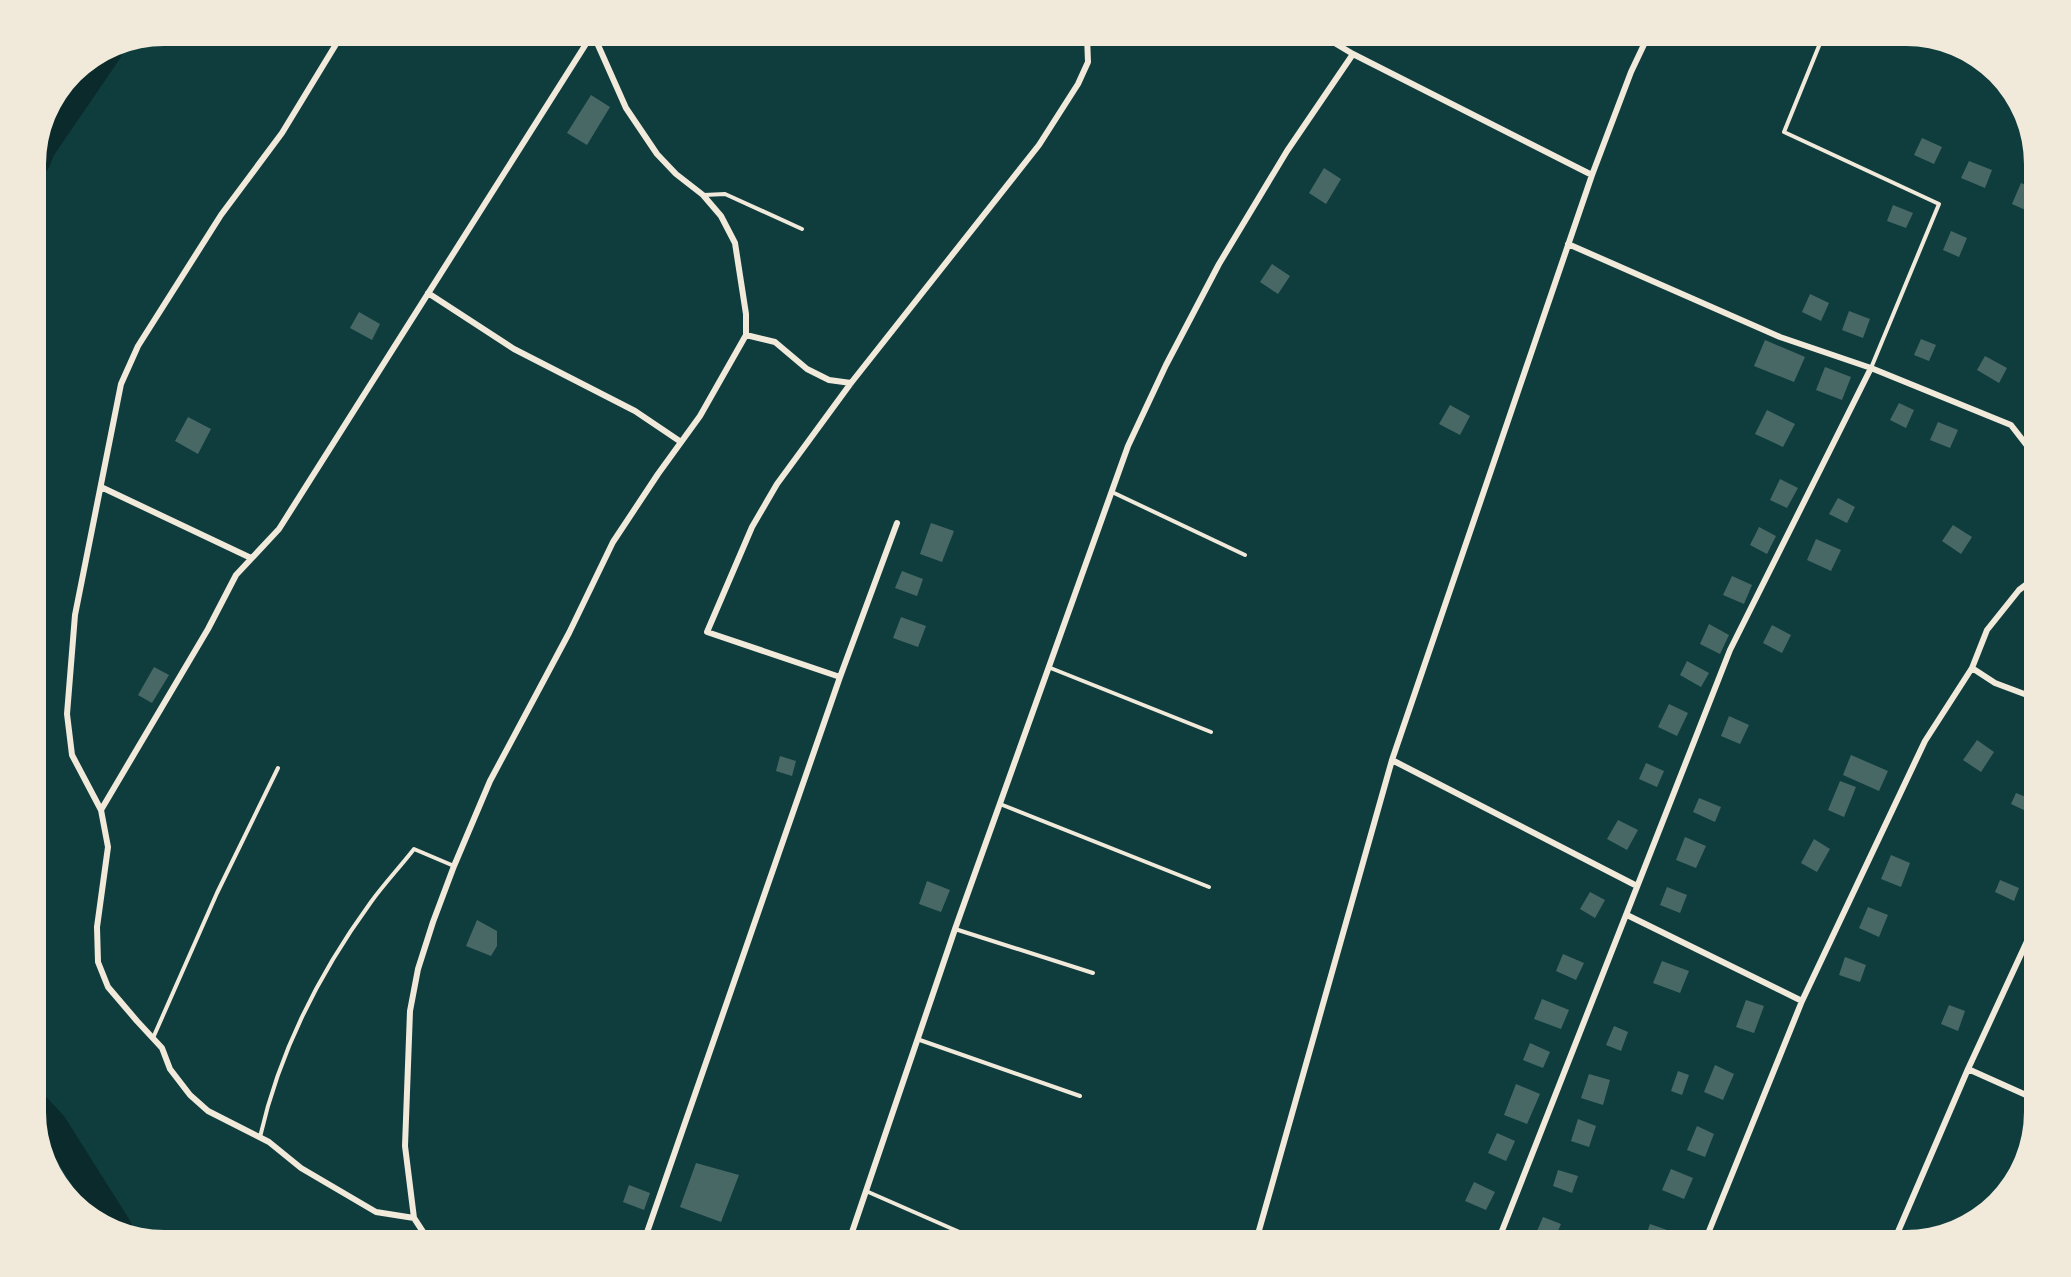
<svg xmlns="http://www.w3.org/2000/svg" width="2071" height="1277" viewBox="0 0 2071 1277" font-family="Lato,sans-serif">
<style>
.lines{fill:none;stroke-linecap:round;stroke-linejoin:round}
.river{stroke:#0a2a2b;stroke-width:30}
.building{fill:#486865}
.service{stroke:#f1e9da;stroke-width:4}
.minor{stroke:#f1e9da;stroke-width:6}
</style>
<rect width="100%" height="100%" fill="#0f3d3e"/>
<g class="lines">
<path class="river" d="M36,160L40,149L107,51
M36,1108L52,1125L117,1228"/>
</g>
<path class="building" d="M591,95L610,107L587,145L567,133Z
M1922,138L1942,147L1934,164L1914,155Z
M1969,161L1992,170L1985,188L1961,178Z
M1324,168L1341,179L1326,204L1309,193Z
M2021,183L2035,189V202L2030,212L2012,204Z
M1893,205L1913,213L1906,228L1887,221Z
M1951,231L1967,238L1959,257L1943,250Z
M1272,264L1290,276L1278,294L1260,282Z
M1810,294L1829,303L1821,321L1802,312Z
M1849,311L1870,319L1863,338L1842,330Z
M359,312L380,324L372,340L350,328Z
M1921,339L1936,345L1929,361L1914,355Z
M1765,340L1805,357L1794,382L1754,366Z
M1985,356L2007,368L1999,383L1977,370Z
M1825,367L1851,377L1842,400L1816,390Z
M1899,403L1914,410L1906,428L1890,420Z
M1450,405L1470,416L1460,435L1439,424Z
M1767,410L1795,424L1783,447L1755,434Z
M188,417L211,429L198,454L175,441Z
M1938,422L1958,430L1950,448L1930,440Z
M1780,479L1798,488L1787,508L1770,500Z
M1838,498L1855,507L1847,523L1829,514Z
M931,523L954,531L942,562L920,554Z
M1953,525L1972,537L1961,554L1942,541Z
M1759,527L1776,536L1767,554L1750,545Z
M1816,539L1841,550L1831,571L1807,560Z
M902,571L923,579L917,596L895,588Z
M1732,576L1752,585L1744,604L1723,595Z
M901,617L926,626L918,647L893,638Z
M1709,624L1729,635L1720,654L1700,644Z
M1772,625L1791,635L1782,653L1763,643Z
M1687,661L1709,673L1701,687L1680,675Z
M154,667L169,675L152,703L138,695Z
M1669,704L1688,713L1677,736L1658,727Z
M1729,716L1749,725L1740,744L1721,736Z
M1977,740L1994,752L1981,772L1963,760Z
M1851,755L1888,771L1879,791L1843,775Z
M780,756L796,761L792,776L776,771Z
M1646,763L1664,771L1657,787L1639,779Z
M1840,781L1856,787L1844,817L1828,810Z
M2016,793L2031,799L2026,811L2011,804Z
M1699,798L1721,807L1715,822L1693,812Z
M1618,820L1638,830L1627,850L1607,839Z
M1685,837L1706,846L1696,868L1676,860Z
M1814,839L1830,849L1817,872L1801,863Z
M1891,855L1910,863L1901,887L1881,879Z
M2000,880L2019,888L2014,901L1995,892Z
M927,881L950,890L941,912L919,904Z
M1667,887L1687,895L1680,913L1660,905Z
M1590,892L1605,900L1595,918L1580,909Z
M1868,907L1888,915L1879,937L1859,928Z
M477,920L497,931V946L491,956L466,946Z
M1563,954L1584,963L1576,980L1556,971Z
M1845,957L1866,965L1860,982L1839,975Z
M1662,961L1689,971L1680,993L1653,983Z
M1542,999L1569,1010L1561,1029L1534,1019Z
M1746,1000L1764,1006L1754,1033L1736,1027Z
M1949,1005L1965,1011L1958,1031L1941,1024Z
M1614,1026L1628,1032L1621,1051L1606,1045Z
M1530,1043L1550,1052L1543,1068L1523,1060Z
M1715,1065L1734,1074L1723,1100L1704,1092Z
M1678,1071L1689,1075L1682,1095L1671,1091Z
M1589,1074L1610,1080L1603,1105L1581,1098Z
M1516,1084L1540,1094L1527,1124L1504,1115Z
M1578,1119L1596,1126L1589,1147L1571,1141Z
M1697,1126L1714,1134L1705,1157L1687,1150Z
M1497,1133L1515,1141L1506,1161L1488,1153Z
M696,1163L739,1175L721,1222L680,1207Z
M1671,1169L1693,1178L1684,1199L1662,1190Z
M1558,1170L1578,1176L1572,1193L1553,1186Z
M1474,1182L1495,1192L1486,1210L1465,1201Z
M629,1185L650,1193L644,1210L623,1202Z
M1543,1217L1561,1224L1555,1238L1537,1231Z
M1650,1224L1670,1231L1666,1241H1644Z
M1452,1235L1465,1241H1449Z"/>
<g class="lines">
<path class="service" d="M1823,36L1784,132L1939,204L1871,368
M704,195L725,194L802,229
M1112,492L1245,555
M1048,667L1211,732
M1000,804L1209,887
M955,929L1093,973
M153,1038L217,893L278,768
M917,1039L1080,1096
M260,1137C279,1053 320,972 371,902C384,884 400,867 414,849L454,866
M866,1191L980,1241"/>
<path class="minor" d="M341,36L282,133L221,215L138,346L121,384L75,615L67,714L72,755L101,810L108,847L97,927L98,962L108,987L137,1021L162,1048L170,1069L190,1095L208,1111L269,1142L301,1168L376,1212L414,1218
M1323,36L1353,54L1592,175
M1568,244L1780,337L1871,368L2011,425L2035,456
M428,293L514,349L635,411L681,442
M746,335L775,342L807,369L829,380L851,383
M101,487L251,558
M1972,668L1995,683L2035,698
M840,677L707,632L752,527L777,484L851,383L1039,145L1078,84L1088,62L1087,36
M1392,760L1637,886
M101,810L208,629L236,575L279,529L591,36
M1627,915L1802,1001
M1968,1069L2035,1099
M429,1241L414,1218L405,1146L410,1011L418,969L433,922L454,866L490,781L569,633L613,542L658,474L700,416L746,335V314L735,243L721,216L703,195L676,174L657,154L626,108L594,36
M644,1241L840,677L897,523
M849,1241L955,929L1128,446L1166,365L1219,264L1287,151L1353,54
M1256,1241L1392,760L1592,175L1631,72L1648,36
M1498,1241L1730,650L1871,368
M1705,1241L1802,1001L1925,741L1972,668L1987,630L2019,590L2035,578
M1894,1241L1968,1069L2035,924"/>
</g>
<path d="M0 0H2071V1277H0ZM164 46H1906A118 118 0 0 1 2024 164V1112A118 118 0 0 1 1906 1230H164A118 118 0 0 1 46 1112V164A118 118 0 0 1 164 46Z" fill="#f1e9da" fill-rule="evenodd"/>
</svg>
